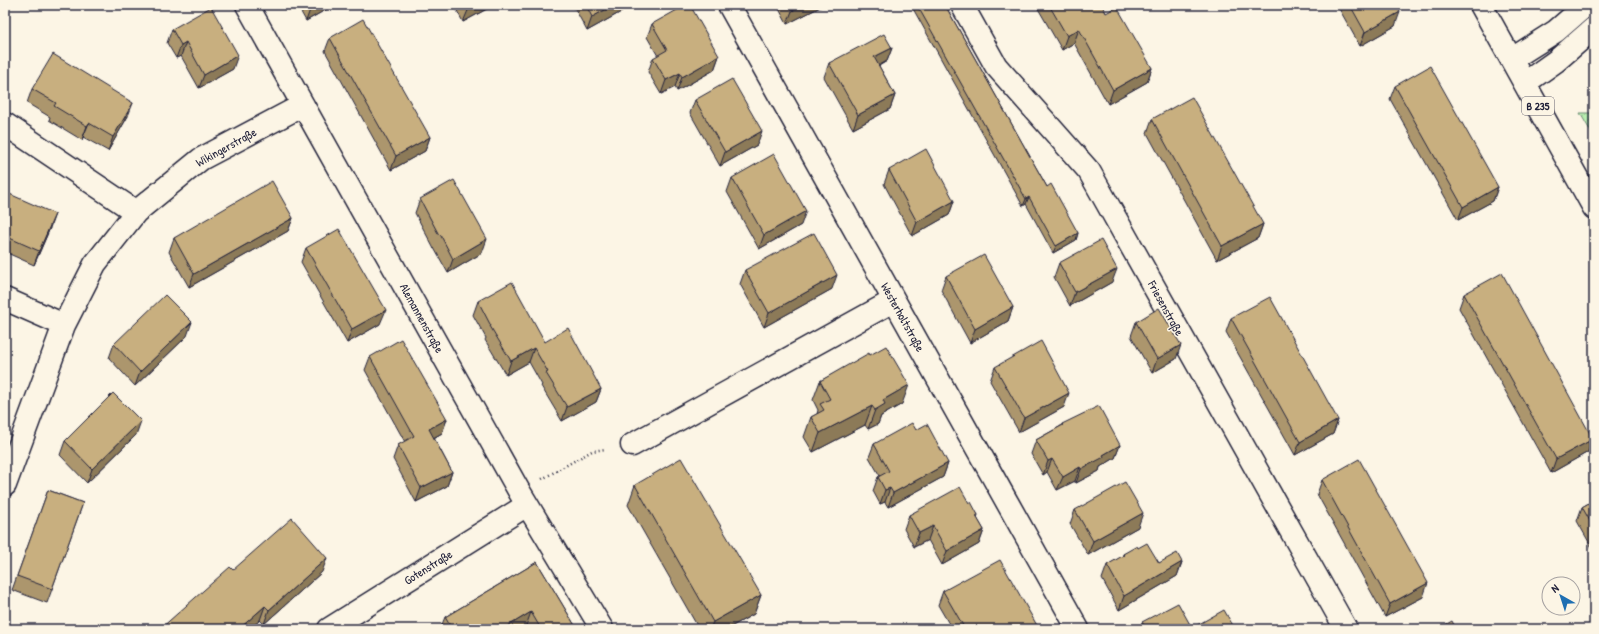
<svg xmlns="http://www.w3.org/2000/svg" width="1599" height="634" viewBox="0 0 1599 634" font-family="'Patrick Hand',sans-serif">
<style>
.garden{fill:url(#garden-furrows);stroke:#6c8875}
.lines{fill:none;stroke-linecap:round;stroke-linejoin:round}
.minor-casing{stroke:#22223b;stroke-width:25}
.major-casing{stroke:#22223b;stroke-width:25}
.path{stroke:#22223b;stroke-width:2.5;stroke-dasharray:1 3;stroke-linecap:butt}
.minor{stroke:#fcf5e5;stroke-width:22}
.major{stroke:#fcf5e5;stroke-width:22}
.wall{fill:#ac966d;stroke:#22223b}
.shaded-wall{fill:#8c7a59;stroke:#22223b}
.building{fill:#c8af7f;stroke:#22223b}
.labels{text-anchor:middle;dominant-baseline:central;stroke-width:3;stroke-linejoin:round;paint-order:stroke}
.shield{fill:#fcf5e5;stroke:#63616e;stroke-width:1}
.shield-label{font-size:11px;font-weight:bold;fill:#22223b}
.street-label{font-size:12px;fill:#22223b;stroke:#fcf5e5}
</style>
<defs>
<pattern id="garden-furrows" width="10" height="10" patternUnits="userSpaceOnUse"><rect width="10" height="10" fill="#b7edaf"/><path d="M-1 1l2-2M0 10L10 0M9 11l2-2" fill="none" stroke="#9dcb97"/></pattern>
</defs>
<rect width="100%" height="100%" fill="#fcf5e5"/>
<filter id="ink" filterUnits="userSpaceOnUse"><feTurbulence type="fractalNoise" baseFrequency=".025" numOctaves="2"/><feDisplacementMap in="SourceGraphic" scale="8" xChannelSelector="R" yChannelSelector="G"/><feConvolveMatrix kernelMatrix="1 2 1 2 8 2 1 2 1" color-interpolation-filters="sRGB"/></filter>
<g filter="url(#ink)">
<path class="garden" d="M1580,113H1594V137Z"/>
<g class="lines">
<defs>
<path id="minor" d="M247,5L519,491L602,629
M729,5L1078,629
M962,5L996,66L1089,171L1346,629
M1512,59L1556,31L1586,5
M1525,83L1556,61L1594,28
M5,124L136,212
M5,299L64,325
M632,445L893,301
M5,485L64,325L95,264L136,212L201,159L303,105
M329,629L527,505"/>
<path id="major" d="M1481,5L1594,208"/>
</defs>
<use href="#minor" class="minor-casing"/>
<use href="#major" class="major-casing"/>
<path class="path" d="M542,479L592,451L606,449"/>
<use href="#minor" class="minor"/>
<use href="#major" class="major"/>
</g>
<path class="wall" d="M297,5H334L306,21Z
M454,5H494L463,22Z
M573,5H624L621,12L587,31Z
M777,5H824L787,24Z
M911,5H945L1047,187L1078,233L1076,240L1053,253L1026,204L1023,206Z
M1036,5H1102L1106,13L1152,68L1147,82L1108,104L1074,43L1062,50Z
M1337,5H1396L1395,26L1360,46Z
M652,24L719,56L714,70L677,91L675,87L661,94L648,72L653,58L658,56L647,37Z
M172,29L233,69L199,88L181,56L176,58L167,43Z
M330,38L430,137L425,151L391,170L325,51Z
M892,48L887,61L879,66L895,95L890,109L853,129L824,77L829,63Z
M1395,86L1498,187L1493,201L1458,220L1390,99Z
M32,89L128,116L108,151L83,137L82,140L49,120L50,117L27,103Z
M695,100L757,145L720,166L690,113Z
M1152,119L1263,224L1258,238L1217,260L1147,133Z
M889,170L954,201L949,215L912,236L884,184Z
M732,178L801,225L759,249L727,192Z
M5,192L50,228L34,265L5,252Z
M420,199L482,253L448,273L434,248V249L415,213Z
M293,218L288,231L189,287L169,252L174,238Z
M306,248L380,324L347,343L301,262Z
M1059,263L1112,282L1070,306L1054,277Z
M745,270L832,289L764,327L740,284Z
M946,276L1013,307L1008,321L970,343L941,290Z
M1464,294L1593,439L1588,452L1551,473L1459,308Z
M478,301L545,342L601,389L596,402L562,421L541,386L542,385L529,362L506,375L485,340L486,338L473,315Z
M1231,318L1338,420L1333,434L1295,455L1226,332Z
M1136,322L1176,359L1152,373L1131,336Z
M187,336L135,386L109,358L114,344Z
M870,355L902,404L881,416L878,424L868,429L865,425L813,452L804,437L811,417L817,414L818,410L813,400L820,381Z
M370,357L447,419L442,433L434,438L452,472L447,486L416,502L393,459L398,445L405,442L365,370Z
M995,367L1064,407L1019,432L990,381Z
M1062,424L1120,445L1115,458L1100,467L1099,471L1076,483L1075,481L1057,490L1047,472L1043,475L1031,454L1036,440L1061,426Z
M916,430L948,463L943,477L888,507L885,502L880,504L873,491L878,477L880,476L869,457L874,444Z
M136,435L87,483L60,455L65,441Z
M1322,480L1423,597L1385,617L1317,494Z
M635,485L761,595L754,614L727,629H699L628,505Z
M48,490L83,503L47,603L12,590Z
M1594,500V551L1577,521L1582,507Z
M969,503L978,515L977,518L984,530L979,544L942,565L928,540L914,547L904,529L909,515Z
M1075,510L1138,527L1088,555L1070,524Z
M1138,548L1159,563L1182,562L1177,576L1119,610L1102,579L1107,565L1122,557L1123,554Z
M537,562L577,629H528L526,626L521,629H438L441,627L445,617Z
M233,570L322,572L264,624L260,620L250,629H160Z
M943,591L1039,629H952L938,605Z
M1142,622L1192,628L1235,629H1140Z"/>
<path class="shaded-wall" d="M315,5H334L306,21L311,7Z
M474,5H494L463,22L469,8Z
M614,5H624L621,12L587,31L592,17Z
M803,5H824L787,24L792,11Z
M1400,12L1395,26L1360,46L1365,32Z
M1079,29L1074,43L1062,50L1067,36Z
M186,42L181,56L176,58L181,45Z
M892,48L887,61L869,71L874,57Z
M238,55L233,69L199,88L204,75Z
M719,56L714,70L677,91L682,77Z
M1152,68L1147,82L1108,104L1113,90Z
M680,73L675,87L661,94L666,80Z
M895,95L890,109L853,129L858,115Z
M133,103L128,116L108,151L113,137Z
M89,123L83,137L82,140L87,126Z
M762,131L757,145L720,166L725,152Z
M430,137L425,151L391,170L396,156Z
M1498,187L1493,201L1458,220L1463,207Z
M1029,197L1026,204L1023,206L1026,199Z
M954,201L949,215L912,236L917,222Z
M806,211L801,225L759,249L764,235Z
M55,214L50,228L34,265L39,251Z
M293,218L288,231L189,287L194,274Z
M1263,224L1258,238L1217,260L1222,246Z
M1078,233L1076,240L1053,253L1056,246Z
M487,239L482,253L448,273L453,259Z
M1117,269L1112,282L1070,306L1075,292Z
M837,275L832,289L764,327L769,313Z
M1013,307L1008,321L970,343L975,329Z
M386,310L380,324L347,343L352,329Z
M192,322L187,336L135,386L140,372Z
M1181,345L1176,359L1152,373L1157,359Z
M534,348L529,362L506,375L511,361Z
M909,385L902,404L881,416L878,424L868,429L875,410L883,400Z
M601,389L596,402L562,421L567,407Z
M1069,393L1064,407L1019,432L1024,418Z
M872,406L865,425L813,452L820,433Z
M447,419L442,433L424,443L429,429Z
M1338,420L1333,434L1295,455L1300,442Z
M141,421L136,435L87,483L92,469Z
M1593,439L1588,452L1551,473L1556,459Z
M1120,445L1115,458L1100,467L1099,471L1076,483L1081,469L1103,455Z
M1052,459L1047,472L1043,475L1048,461Z
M948,463L943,477L888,507L893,493Z
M1080,467L1075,481L1057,490L1063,477Z
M452,472L447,486L416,502L421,488Z
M890,488L885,502L880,504L885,490Z
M1143,513L1138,527L1088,555L1093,541Z
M933,526L928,540L914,547L919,533Z
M984,530L979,544L942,565L947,551Z
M327,558L322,572L264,624L269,610Z
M1182,562L1177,576L1119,610L1124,596Z
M1428,583L1423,597L1385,617L1390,604Z
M761,595L754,614L727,629H710L713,622Z
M265,606L260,620L250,629H239Z
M531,612L526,626L521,629H503Z"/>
<path class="building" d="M310,5H315L311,7Z
M467,5H474L469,8Z
M586,5H614L592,17Z
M686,5H690L719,56L682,77L680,73L666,80L653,58L667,50L652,24Z
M790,5H803L792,11Z
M917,5H945L1047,187L1051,184L1078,233L1056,246L1029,197L1026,199Z
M1049,5H1102L1106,13L1117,7L1152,68L1113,90L1079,29L1067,36Z
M1350,5H1396L1400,12L1365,32Z
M211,7L238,55L204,75L186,42L181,45L172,29Z
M363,19L430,137L396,156L330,38Z
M884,34L892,48L874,57L895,95L858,115L829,63Z
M53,54L133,103L113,137L89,123L87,126L54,106L56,103L32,89Z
M1430,66L1498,187L1463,207L1395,86Z
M732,79L762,131L725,152L695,100Z
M1192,97L1263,224L1222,246L1152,119Z
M926,149L954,201L917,222L889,170Z
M774,154L806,211L764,235L732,178Z
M454,180L487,239L453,259L440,234L439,235L420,199Z
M272,181L293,218L194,274L174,238Z
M5,192L55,214L39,251L5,236Z
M339,229L386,310L352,329L306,248Z
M814,233L837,275L769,313L745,270Z
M1101,240L1117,269L1075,292L1059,263Z
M984,255L1013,307L975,329L946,276Z
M1502,273L1593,439L1556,459L1464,294Z
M512,282L545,342L568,328L601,389L567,407L546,373L548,372L534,348L511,361L490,326H491L478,301Z
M165,295L192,322L140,372L114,344Z
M1270,297L1338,420L1300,442L1231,318Z
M1159,308L1181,345L1157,359L1136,322Z
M401,339L447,419L429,429L452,472L421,488L398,445L414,436L370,357Z
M1041,341L1069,393L1024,418L995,367Z
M886,346L909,385L883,400L885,404L875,410L872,406L820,433L811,417L824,410L820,404L830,399L820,381L869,353L870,355Z
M113,393L141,421L92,469L65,441Z
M1099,406L1120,445L1103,455L1104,457L1081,469L1080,467L1063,477L1052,459L1048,461L1036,440L1063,425L1062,424Z
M912,423L916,430L927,424L948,463L893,493L890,488L885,490L878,477L889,471L874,444Z
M681,458L761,595L713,622L635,485Z
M1359,459L1428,583L1390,604L1322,480Z
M1125,482L1143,513L1093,541L1075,510Z
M960,487L969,503L971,502L978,515L976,516L984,530L947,551L933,526L919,533L909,515Z
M48,490L83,503L52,589L17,576Z
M1594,500V528L1582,507Z
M292,518L327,558L269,610L265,606L239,629H160L230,567L233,570Z
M1147,543L1159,563L1177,553L1182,562L1124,596L1107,565L1124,555L1123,554L1137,546L1138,548Z
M1000,560L1039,629H965L943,591Z
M537,562L577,629H541L531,612L503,629H452L445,617Z
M1178,603L1192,628L1224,610L1235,629H1146L1142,622Z
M1452,621L1456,629H1438Z
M444,626L445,629H438Z"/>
</g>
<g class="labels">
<rect class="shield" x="1522" y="97" width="32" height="18" rx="3"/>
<g class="shield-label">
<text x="1538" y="106">B 235</text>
</g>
<g class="street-label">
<text transform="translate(226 147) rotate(-29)">Wikingerstraße</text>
<text transform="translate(1166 308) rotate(61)">Friesenstraße</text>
<text transform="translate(903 317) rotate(61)">Westerholtstraße</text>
<text transform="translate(422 318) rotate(61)">Alemannenstraße</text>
<text transform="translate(428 567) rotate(-32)">Gotenstraße</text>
</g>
</g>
<rect width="1599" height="634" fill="none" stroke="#fcf5e5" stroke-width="20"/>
<rect x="10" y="10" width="1579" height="614" fill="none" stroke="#22223b" stroke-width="1.5" filter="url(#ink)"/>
<g transform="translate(1561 596) rotate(321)"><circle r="19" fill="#fcf5e5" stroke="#a5a1a1"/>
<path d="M0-3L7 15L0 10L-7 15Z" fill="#1f6fb2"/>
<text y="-6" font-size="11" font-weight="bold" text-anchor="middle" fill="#22223b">N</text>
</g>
</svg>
